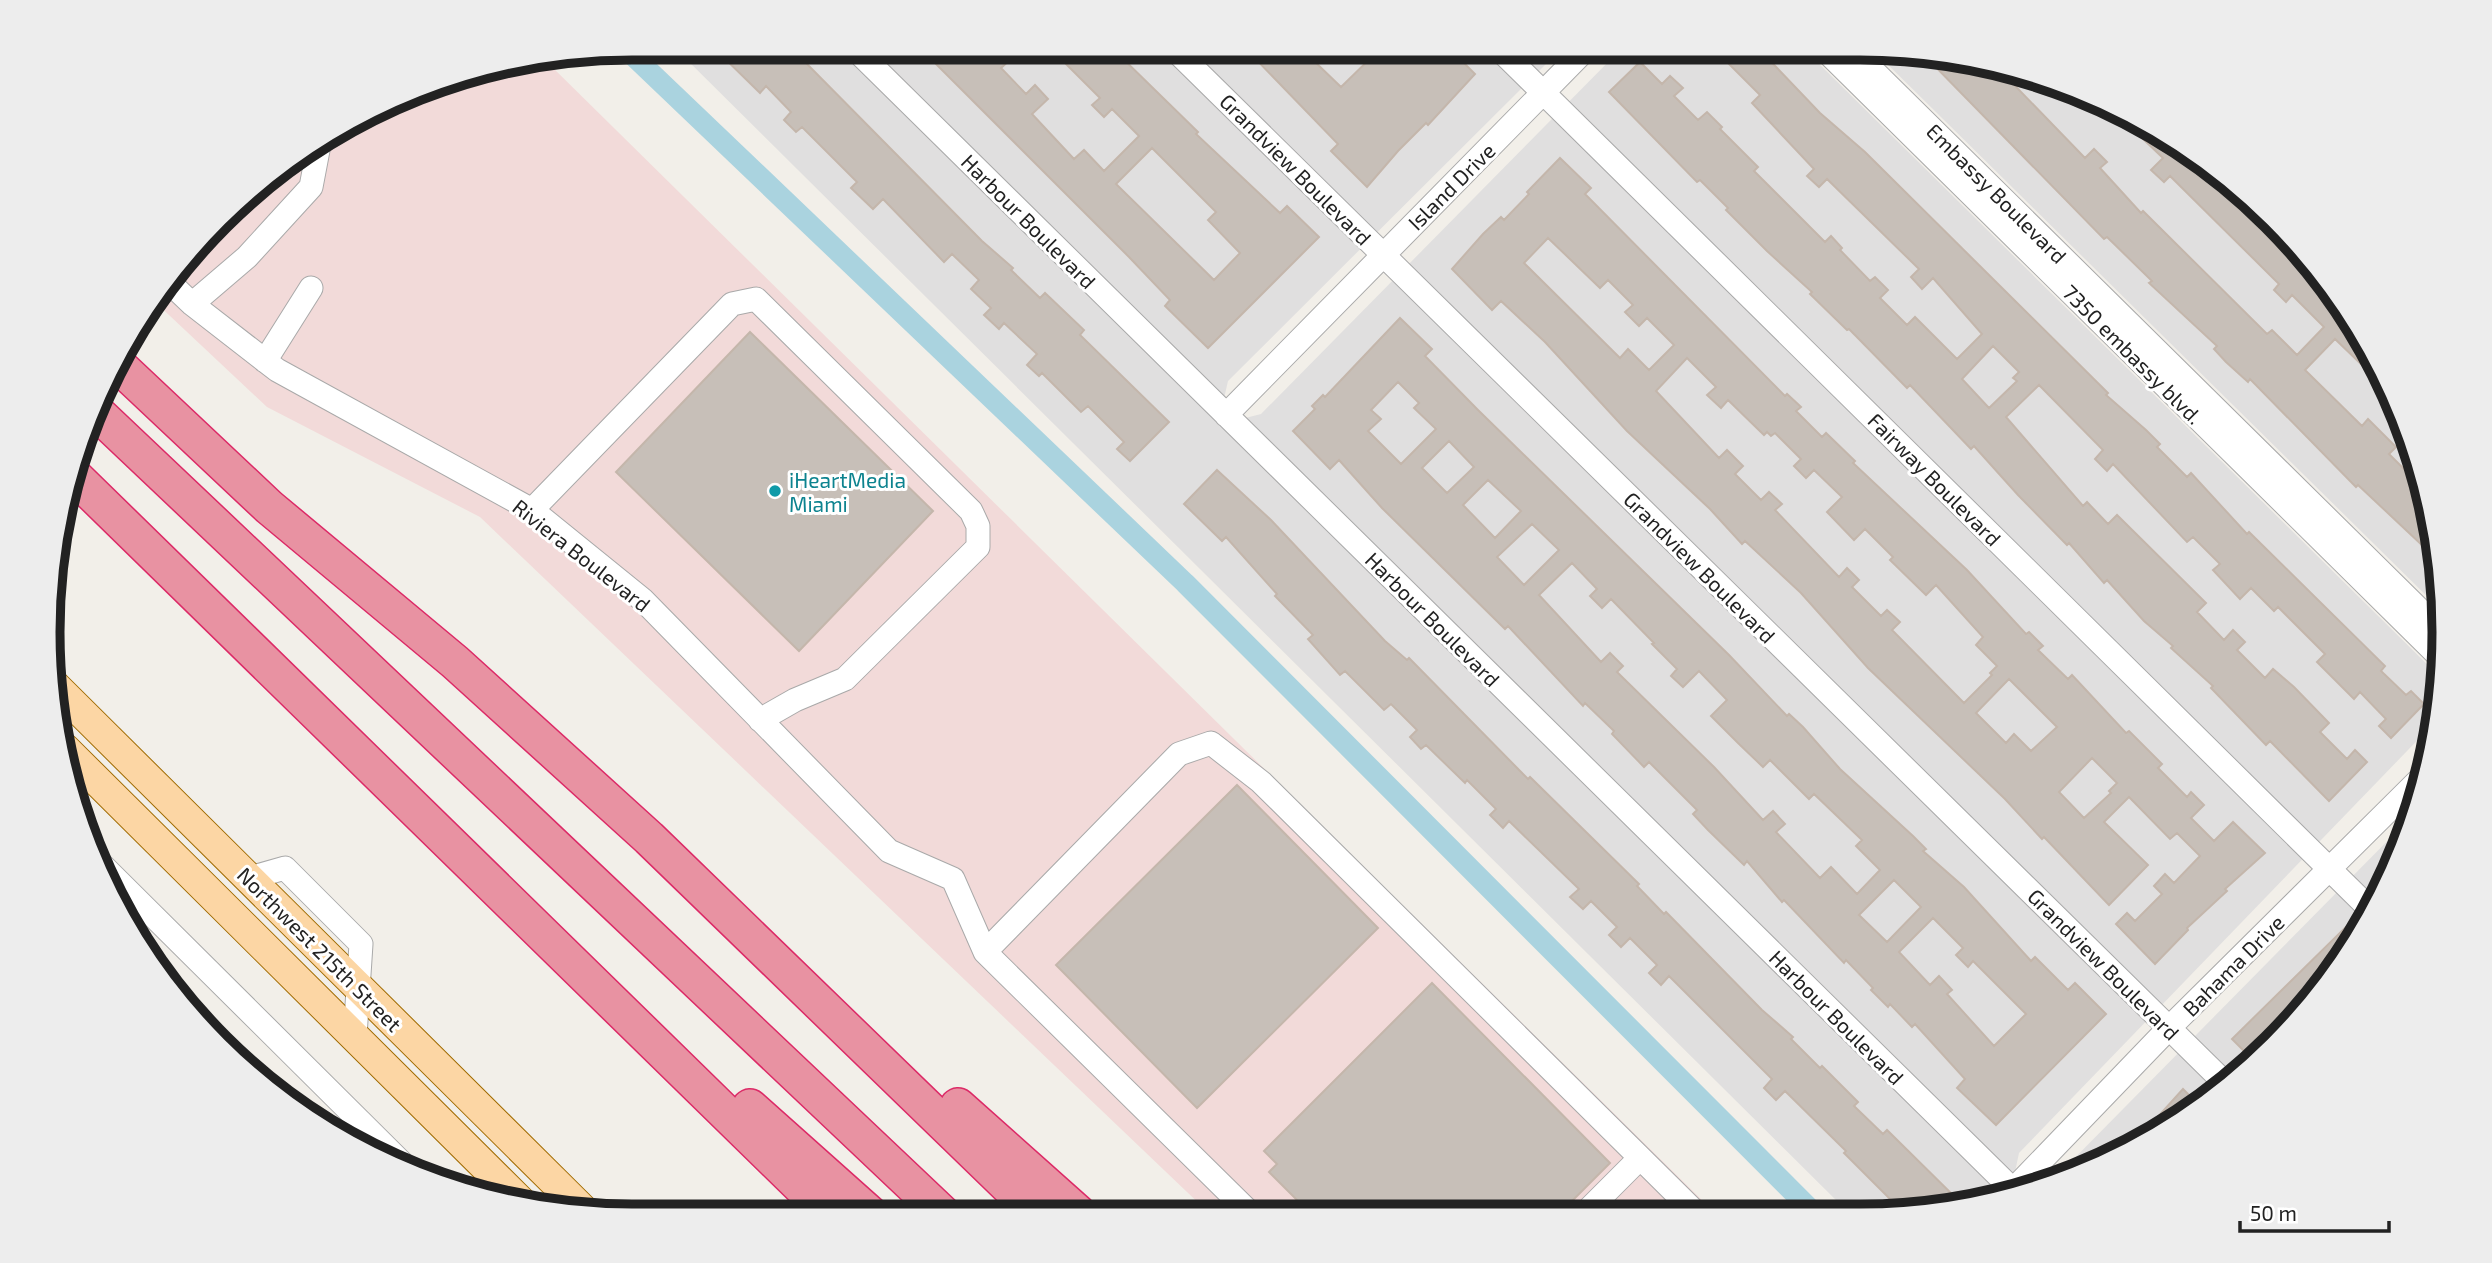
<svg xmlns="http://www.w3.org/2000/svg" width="2492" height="1263" viewBox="0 0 2492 1263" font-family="'Exo 2',sans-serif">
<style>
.residential{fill:#e0dfdf}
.commercial{fill:#f2dad9}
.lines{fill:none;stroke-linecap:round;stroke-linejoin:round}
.canal{stroke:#aad3df;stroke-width:21}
.building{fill:#c7bfb8;stroke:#c4b6ab;stroke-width:2;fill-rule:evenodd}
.minor-casing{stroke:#a9a9a9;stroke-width:25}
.major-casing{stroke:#a06b00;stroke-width:32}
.highway-casing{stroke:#dc2a67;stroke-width:38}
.minor{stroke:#fff;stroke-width:23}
.major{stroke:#fcd6a4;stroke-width:30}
.highway{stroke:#e892a2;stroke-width:35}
.culture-dot{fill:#0f9aa8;stroke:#fff;stroke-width:2.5}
.labels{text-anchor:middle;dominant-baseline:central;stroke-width:6;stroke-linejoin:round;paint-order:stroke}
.street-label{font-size:21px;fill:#222;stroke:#fff}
.culture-label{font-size:21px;fill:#0d838f;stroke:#fff;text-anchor:start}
.rim{fill:none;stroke:#222;stroke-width:9}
</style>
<rect width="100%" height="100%" fill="#f2efe9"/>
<path class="residential" d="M674,47L1562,48L1228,381L1218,425L1261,414L1622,48H1803L2442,679L2435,722L2019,1153L2011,1191L1937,1211H1847Z
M1871,48H1898L2011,67L2119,107L2216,168L2299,246L2366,339L2414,443L2440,555L2442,611Z
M2413,815L2385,890L2300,1016L2216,1095L2084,1171L2053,1180Z"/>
<path class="commercial" d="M546,61L1713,1211L1209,1213L480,517L267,407L153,300L276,168L443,78Z"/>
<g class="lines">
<path class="canal" d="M625,48L1185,583L1812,1211"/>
</g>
<path class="building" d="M713,47H785L799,62L802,59L982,241L1013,268L1011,270L1040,298L1045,293L1084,330L1080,335L1169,422L1130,461L1117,449L1124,442L1088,406L1081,412L1042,373L1039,376L1027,365L1037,354L1004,323L999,329L984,315L991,308L971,289L979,280L952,254L944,262L883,199L873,209L851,188L857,182L802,127L796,132L784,120L791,112L766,86L760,93Z
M920,48H979L988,57L999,48L1011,59L1001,68L1026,94L1035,85L1048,99L1032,114L1074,159L1084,150L1104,171L1139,136L1112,109L1104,117L1092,105L1100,98L1050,48H1112L1198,132L1196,134L1280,213L1287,206L1319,237L1208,348L1165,306L1170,300L1129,257ZM1152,148L1216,212L1208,220L1240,253L1214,280L1116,184Z
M1245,48H1307L1316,57L1313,60L1341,87L1381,48H1449L1475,74L1428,125L1426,123L1398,151L1367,187L1331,151L1338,144Z
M1713,48H1758L1820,113L1865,152L2108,393L2106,395L2146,430L2160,444L2157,447L2187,477L2191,473L2247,534L2249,532L2385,666L2381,671L2406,695L2411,691L2424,704L2391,738L2379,726L2386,719L2360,692L2354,699L2317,662L2325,654L2278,607L2274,611L2251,588L2240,599L2213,570L2220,564L2193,537L2187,542L2113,464L2107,471L2095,459L2103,450L2039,385L2006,417L2083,506L2087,502L2108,524L2117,515L2206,603L2197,612L2224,640L2233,630L2245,642L2237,650L2265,678L2273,669L2294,687L2329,723L2320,732L2347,759L2355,750L2367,762L2329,801L2270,741L2266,745L2211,688L2213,686L2171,648L2173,646L2144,621L2107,580L2104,583L2069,543L2067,545L2018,495L1974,446L1971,449L1910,385L1907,388L1849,329L1847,330L1810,294L1812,292L1767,251L1726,210L1728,208L1700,180L1697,182L1609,92L1640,62L1662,84L1670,76L1683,88L1674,96L1698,120L1707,112L1722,127L1720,129L1758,167L1754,171L1825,242L1831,236L1842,248L1840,250L1870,281L1875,277L1888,290L1880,298L1907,325L1915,317L1957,359L1982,334L1933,278L1922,289L1911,277L1919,269L1827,179L1819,187L1807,176L1814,169L1752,103L1760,95ZM1993,346L2019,372L2013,378L2017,381L1989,408L1962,379Z
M1921,52L1994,64L2085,158L2094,149L2107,162L2100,168L2141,213L2143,211L2267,334L2272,330L2297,355L2324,327L2292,295L2286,302L2274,290L2279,284L2170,176L2164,182L2151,170L2163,158L2120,117L2124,111L2216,168L2300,246L2366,339L2390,392L2335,339L2305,370L2362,426L2368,419L2396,447L2389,454L2424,489L2440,562L2358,485L2356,487L2250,379L2248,382L2226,362L2214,349L2217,346L2149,283L2152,281L2107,237L2104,239Z
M1560,158L1591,188L1585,194L1785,396L1787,394L1801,407L1796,411L1822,437L1826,433L1855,461L1853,463L1967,570L2026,634L2029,632L2043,646L2038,650L2068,679L2072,675L2126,733L2129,731L2162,764L2158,768L2187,797L2191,792L2204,805L2191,818L2214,841L2233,822L2265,853L2225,889L2227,891L2187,928L2188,930L2155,964L2116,924L2127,913L2135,921L2162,894L2154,886L2165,874L2174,883L2200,856L2177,833L2170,839L2129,797L2104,822L2148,865L2109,905L2044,837L2042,839L2005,799L1868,668L1801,593L1745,541L1742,544L1710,509L1627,431L1545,342L1501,301L1492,310L1452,269L1483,234L1501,217L1504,220L1529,194L1527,192ZM1548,238L1600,288L1608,280L1633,305L1625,312L1639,326L1647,318L1674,345L1649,370L1628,349L1620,358L1524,263ZM1687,358L1716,387L1707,395L1721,408L1728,400L1764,435L1767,432L1771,436L1775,433L1801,459L1794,466L1806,478L1814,470L1842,497L1827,512L1854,540L1865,529L1893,557L1890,560L1926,595L1936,585L1983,637L1976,645L1997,666L1990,673L1992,675L1964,703L1892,630L1900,622L1887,610L1881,616L1852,587L1859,580L1847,568L1839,577L1775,510L1782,504L1769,492L1761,500L1735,474L1743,466L1727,450L1719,458L1656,391ZM2009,679L2057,727L2031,751L2014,734L2006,743L1976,713ZM2092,758L2117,783L2109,791L2111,793L2084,818L2059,792Z
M1400,318L1432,349L1425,356L1478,410L1729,655L1787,716L1789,714L1803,727L1840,769L1913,836L1926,849L1923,851L1964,887L2031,961L2035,957L2068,990L2075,983L2106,1014L1996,1125L1957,1088L1965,1079L1915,1024L1912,1027L1890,1004L1888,1007L1871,990L1873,988L1846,960L1844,963L1784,900L1782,902L1747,861L1744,865L1708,830L1693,814L1697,810L1649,762L1644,767L1612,734L1614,731L1585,703L1583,706L1508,626L1505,629L1382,508L1339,460L1330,469L1293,431L1315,409L1312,406L1323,395L1325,397ZM1398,382L1419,403L1414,408L1436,429L1401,464L1368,431L1381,419L1371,410ZM1449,441L1474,467L1447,493L1422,468ZM1488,480L1521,511L1495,538L1463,505ZM1532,524L1559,550L1524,585L1497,557ZM1572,563L1597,589L1590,596L1602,608L1611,599L1654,643L1652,644L1677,669L1671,676L1683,687L1699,671L1727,700L1711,716L1738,743L1763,767L1770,760L1809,799L1814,794L1862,840L1856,846L1880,870L1857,894L1831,867L1820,878L1776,832L1785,824L1773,811L1763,820L1714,767L1617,672L1623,666L1610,653L1601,662L1539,595ZM1894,880L1921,907L1887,942L1859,915ZM1933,918L1963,948L1956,955L1968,967L1973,961L2026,1014L1994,1046L1947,994L1952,990L1939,976L1930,985L1899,952Z
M750,332L933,511L799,651L616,472Z
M1217,470L1271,520L1385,641L1407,660L1409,658L1528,779L1530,777L1639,884L1637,886L1664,914L1666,912L1762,1010L1793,1037L1791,1039L1820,1068L1822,1066L1858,1102L1854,1106L1883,1134L1887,1130L1962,1204L1937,1211H1884L1893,1202L1844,1153L1846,1151L1785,1091L1776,1100L1764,1088L1772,1079L1669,976L1661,985L1649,973L1657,965L1630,938L1621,947L1609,935L1617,927L1591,901L1583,909L1570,897L1579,889L1509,821L1503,828L1490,815L1496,809L1467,780L1465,783L1426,745L1421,749L1410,737L1417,730L1391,704L1384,710L1345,671L1340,675L1308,639L1313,635L1275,596L1277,594L1226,537L1222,541L1184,504Z
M1237,785L1378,928L1197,1108L1056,965Z
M2357,916L2363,921L2300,1016L2253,1060L2232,1039Z
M1432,983L1610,1163L1561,1212H1309L1269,1172L1277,1164L1264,1151Z
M2183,1089L2199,1105L2148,1134L2145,1131Z"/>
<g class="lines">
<defs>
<path id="minor" d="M853,47L2013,1190L2169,1028L2427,772
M1173,48L2227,1085
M1498,48L2371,910
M1823,48L2443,660
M1850,48L2442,632
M169,282L192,304L277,370L532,510L643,600L889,851L953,879L985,952L1250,1213
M192,304L247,257L311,187L319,145
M265,361L311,288
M1226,415L1587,48
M532,510L732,304L756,299L971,511L978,526V547L845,679L795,700L760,720
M99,862L408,1169
M250,878L285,868L361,944L355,1036
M985,952L1179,754L1211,743L1261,782L1694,1211
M1586,1212L1640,1158"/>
<path id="major" d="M53,684L586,1213
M65,749L522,1203"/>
<path id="highway" d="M116,363L269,507L455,662L649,838L1036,1213
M92,408L943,1214
M72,474L829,1214
M958,1106L1078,1213
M750,1107L870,1214"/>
</defs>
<use href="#minor" class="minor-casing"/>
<use href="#major" class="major-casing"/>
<use href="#highway" class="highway-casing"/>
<use href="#minor" class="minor"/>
<use href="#major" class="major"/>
<use href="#highway" class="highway"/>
</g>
<circle class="culture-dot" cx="775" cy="491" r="7"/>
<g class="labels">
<g class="street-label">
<text transform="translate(1296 169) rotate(45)">Grandview Boulevard</text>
<text transform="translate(1451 186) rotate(-45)">Island Drive</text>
<text transform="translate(1997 193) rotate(45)">Embassy Boulevard</text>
<text transform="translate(1029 221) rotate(45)">Harbour Boulevard</text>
<text transform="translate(2133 354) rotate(45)">7350 embassy blvd.</text>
<text transform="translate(1935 479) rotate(45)">Fairway Boulevard</text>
<text transform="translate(582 555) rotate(38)">Riviera Boulevard</text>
<text transform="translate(1700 567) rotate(45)">Grandview Boulevard</text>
<text transform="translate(1433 619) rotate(45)">Harbour Boulevard</text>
<text transform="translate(320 949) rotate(45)">Northwest 215th Street</text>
<text transform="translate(2104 964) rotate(45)">Grandview Boulevard</text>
<text transform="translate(2233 965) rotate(-45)">Bahama Drive</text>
<text transform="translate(1837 1017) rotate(45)">Harbour Boulevard</text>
</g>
<g class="culture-label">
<text x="789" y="479">iHeartMedia<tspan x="789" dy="24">Miami</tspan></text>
</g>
</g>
<path d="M0 0H2492V1263H0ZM632 60H1860A572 572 0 0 1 2432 632V632A572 572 0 0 1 1860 1204H632A572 572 0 0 1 60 632V632A572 572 0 0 1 632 60Z" fill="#ededed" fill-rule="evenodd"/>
<path class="rim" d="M632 60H1860A572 572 0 0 1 2432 632V632A572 572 0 0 1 1860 1204H632A572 572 0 0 1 60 632V632A572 572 0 0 1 632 60Z"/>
<path d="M2240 1221v10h149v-10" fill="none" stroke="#222222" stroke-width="3.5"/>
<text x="2250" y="1221" font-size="21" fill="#222222" stroke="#ffffff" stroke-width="5" paint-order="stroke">50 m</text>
</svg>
